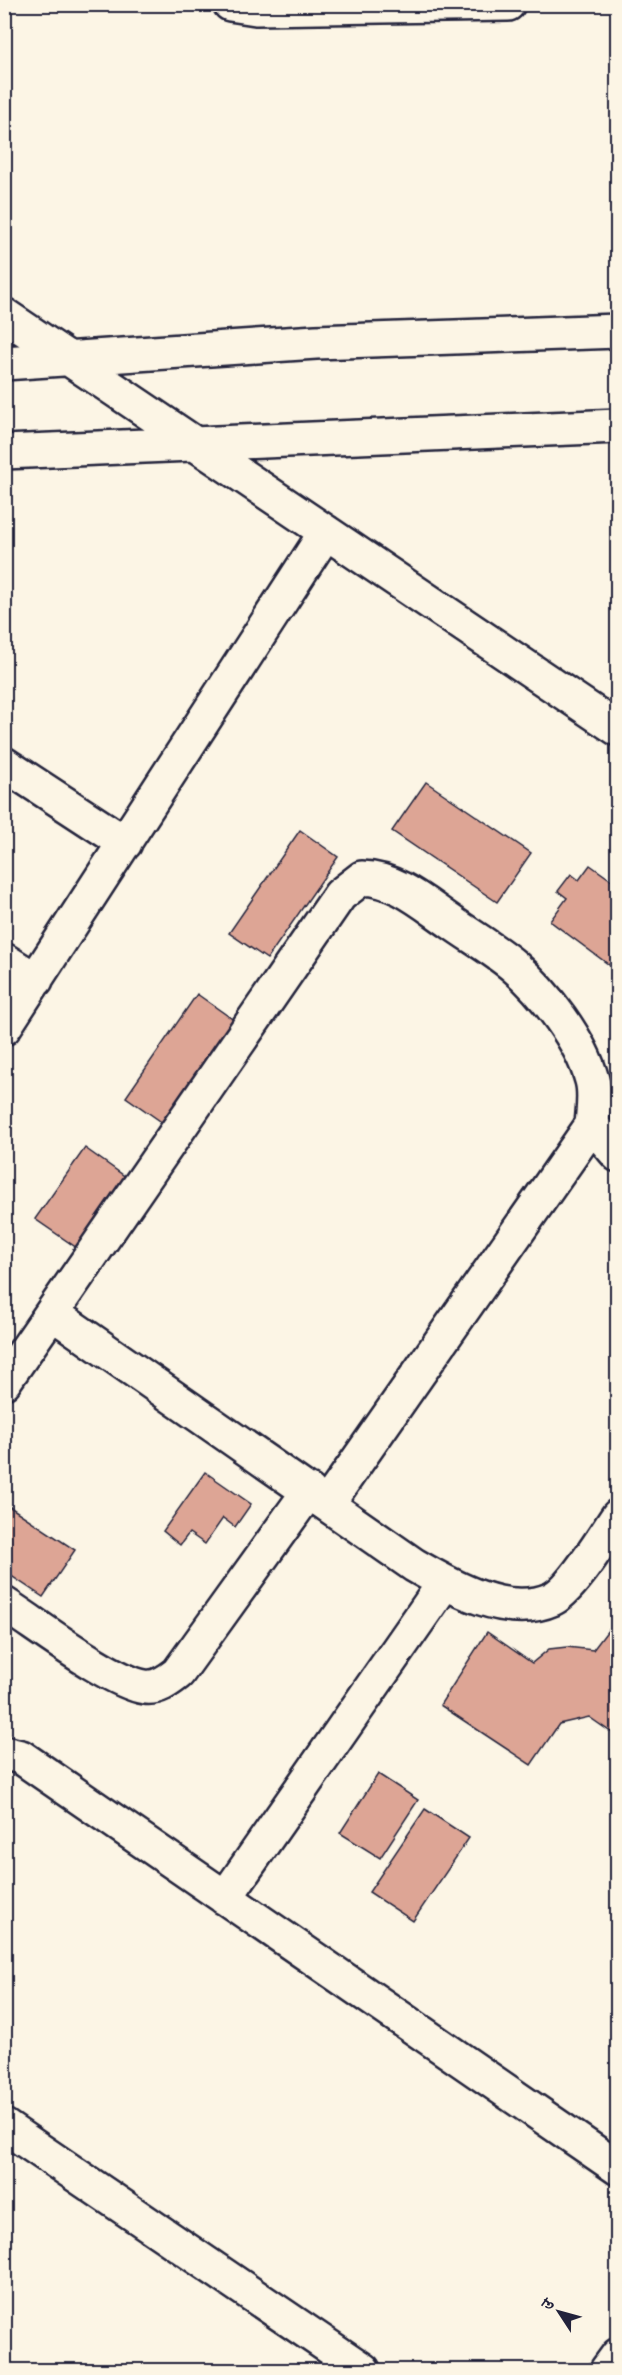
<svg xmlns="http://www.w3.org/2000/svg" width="622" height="2375" viewBox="0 0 622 2375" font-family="Dekko,'Playpen Sans Deva',sans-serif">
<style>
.building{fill:#dda595;stroke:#22223b;stroke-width:1.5}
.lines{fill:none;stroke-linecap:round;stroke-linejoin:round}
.minor-casing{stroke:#22223b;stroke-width:38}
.minor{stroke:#fcf5e5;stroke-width:33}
</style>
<rect width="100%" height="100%" fill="#fcf5e5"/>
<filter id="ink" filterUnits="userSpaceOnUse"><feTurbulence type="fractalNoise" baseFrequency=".0167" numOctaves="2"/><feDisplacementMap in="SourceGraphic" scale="12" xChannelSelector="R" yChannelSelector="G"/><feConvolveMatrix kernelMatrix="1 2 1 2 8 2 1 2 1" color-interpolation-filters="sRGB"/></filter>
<g filter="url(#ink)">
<path class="building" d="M426,782L531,853L497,902L392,831Z
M300,830L338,857L267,959L229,933Z
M590,865L618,885V960L612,967L550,921L567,898L558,891L571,874L579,880Z
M197,994L235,1021L163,1123L126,1097Z
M85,1148L130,1180L80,1250L35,1219Z
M205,1472L251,1504L235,1527L223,1518L205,1544L189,1533L180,1545L163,1531Z
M4,1503L75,1550L43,1597L4,1571Z
M618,1617V1737L589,1717L559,1724L531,1765L440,1705L487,1632L532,1663L549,1649L567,1647L593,1650Z
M378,1774L418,1800L380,1858L340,1833Z
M425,1809L469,1838L413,1921L369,1892Z"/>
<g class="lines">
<defs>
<path id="minor" d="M230,4L256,8L508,4
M4,315L618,729
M4,363L316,342L618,331
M4,452L618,426
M4,764L125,843
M4,960L36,980
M4,1028L326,532
M52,1313L414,1565C452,1587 507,1619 552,1599C572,1590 604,1536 618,1516
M4,1382L340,895L362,878C397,879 423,903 451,922C472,937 495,950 515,967C545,993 581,1040 592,1080C596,1094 593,1111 592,1125L618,1155
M328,1503L592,1125
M4,1604C37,1625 111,1682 145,1687C158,1689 169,1680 178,1673L309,1491
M4,1753L21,1757L618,2168
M225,1898L445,1582
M4,2126L363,2370
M607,2370L618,2355"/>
</defs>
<use href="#minor" class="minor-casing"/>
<use href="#minor" class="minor"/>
</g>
</g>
<rect width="622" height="2375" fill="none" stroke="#fcf5e5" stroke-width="24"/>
<rect x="12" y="12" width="598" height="2351" fill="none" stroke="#22223b" stroke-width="2" filter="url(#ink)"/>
<g transform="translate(559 2312) rotate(306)" stroke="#fcf5e5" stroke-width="4.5" paint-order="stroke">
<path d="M0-4.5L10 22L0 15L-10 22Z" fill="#22223b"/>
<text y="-9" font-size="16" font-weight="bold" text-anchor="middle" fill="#22223b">उ</text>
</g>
</svg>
